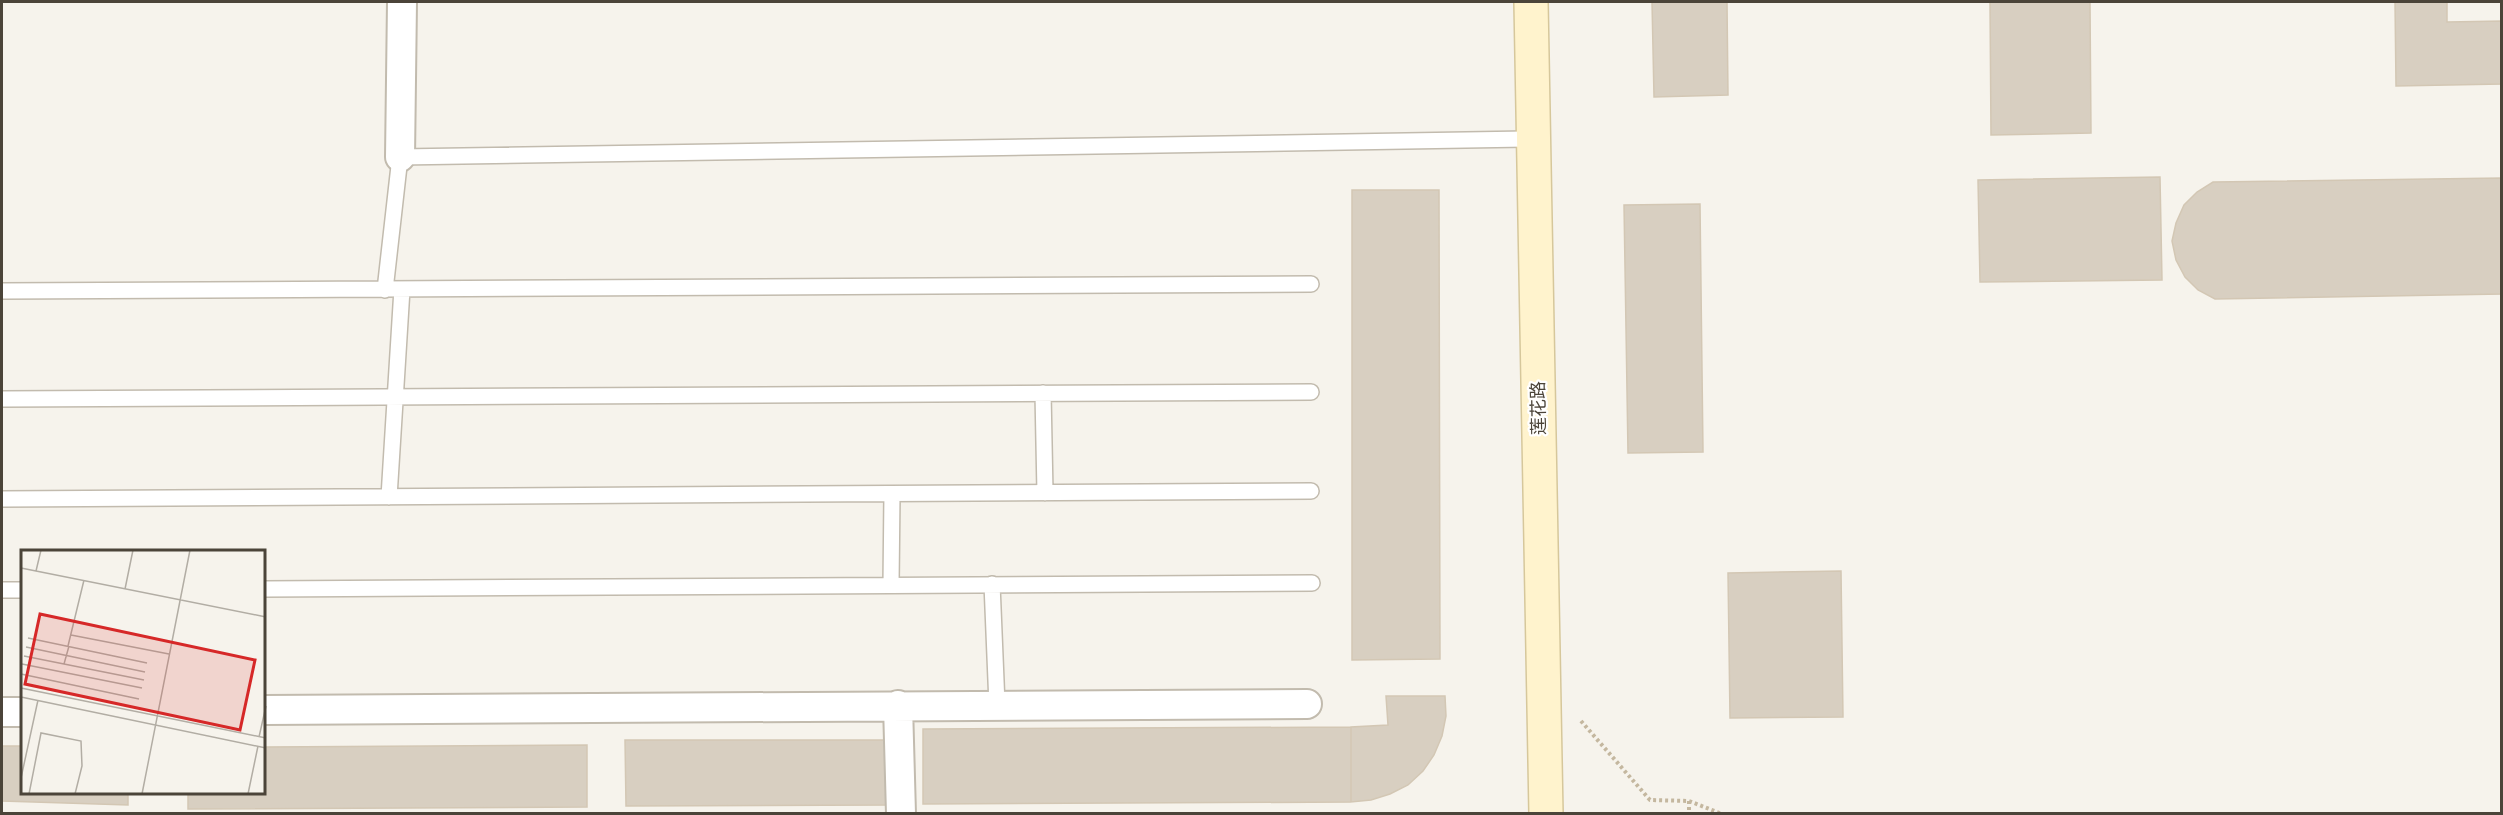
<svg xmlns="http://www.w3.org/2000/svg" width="2503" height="815" viewBox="0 0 2503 815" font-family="'PT Sans Narrow','Noto Sans SC',sans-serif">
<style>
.building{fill:#d8cfc1;stroke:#d3c7b4;stroke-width:1.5}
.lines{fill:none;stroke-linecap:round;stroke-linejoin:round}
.lane-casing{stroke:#c2bbae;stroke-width:18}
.street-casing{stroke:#c2bbae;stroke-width:32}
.secondary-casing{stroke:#d6c79b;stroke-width:36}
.path{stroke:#c4b79f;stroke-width:4;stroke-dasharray:3 3;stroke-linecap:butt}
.lane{stroke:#fff;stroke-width:15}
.street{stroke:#fff;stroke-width:28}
.secondary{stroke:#fff3cd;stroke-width:33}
.labels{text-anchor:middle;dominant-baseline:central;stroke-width:4.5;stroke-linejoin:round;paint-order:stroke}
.street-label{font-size:18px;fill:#4b4439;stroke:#fff}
.inset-road{fill:none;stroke:#b2ada4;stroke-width:1.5}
.view{fill:#d62828;fill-opacity:0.15;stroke:#d62828;stroke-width:3}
.inset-edge{fill:none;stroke:#4b4439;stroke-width:3}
</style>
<rect width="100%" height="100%" fill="#f6f3ec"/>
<path class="building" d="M1652,2H1727L1728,95L1654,97Z
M1990,2H2090L2091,133L1991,135Z
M2395,2H2447V22L2502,21V84L2396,86Z
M2160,177L2162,280L1980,282L1978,180Z
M2502,178V294L2215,299L2198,290L2185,277L2176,260L2172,241L2176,223L2184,205L2197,192L2213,182Z
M1352,190H1439L1440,659L1352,660Z
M1700,204L1703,452L1628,453L1624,205Z
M1841,571L1843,717L1730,718L1728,573Z
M1386,696H1445L1446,716L1442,736L1434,755L1423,771L1408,785L1390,794L1371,800L1351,802V727L1388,725Z
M1351,727V802L923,804V729Z
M625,740H890L889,805L626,806Z
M587,745V807L188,809V792H264V747Z
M2,746H22V792H128V805L2,801Z"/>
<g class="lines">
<defs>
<path id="lane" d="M385,290L400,157L1533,139
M2,291L1311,284
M1043,393L1045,493
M2,399L1311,392
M389,497L402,289
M2,499L1311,491
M992,584L997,705
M891,585L892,494
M264,589L1312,583
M2,590H22"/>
<path id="street" d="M400,157L402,2
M898,705L901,814
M264,710L1307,704
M2,712H22"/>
<path id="secondary" d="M1531,2L1546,814"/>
</defs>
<use href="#lane" class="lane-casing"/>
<use href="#street" class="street-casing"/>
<use href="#secondary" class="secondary-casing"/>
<path class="path" d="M1581,721L1650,800L1689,801L1722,814
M1689,801V814"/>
<use href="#lane" class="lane"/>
<use href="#street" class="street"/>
<use href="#secondary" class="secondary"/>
</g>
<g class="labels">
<g class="street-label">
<text transform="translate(1538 408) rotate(-91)">莲花路</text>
</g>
</g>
<g transform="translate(21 550)">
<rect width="244" height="244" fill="#f6f3ec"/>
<path class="inset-road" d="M0,18L245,67M15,21L20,0M104,39L112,0M50,85L148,104M7,88L126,113M47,96L63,30M5,97L124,122M3,106L123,130M1,114L121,138M43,114L48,96M0,124L118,149M0,138L245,188M0,147L245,198M238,187L245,156M0,228L17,150M8,244L20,183L60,191L61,216L54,244M121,244L169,0M227,244L237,196"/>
<path class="view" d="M19,64L234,110L219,180L4,134Z"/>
<rect width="244" height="244" class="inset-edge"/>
</g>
<rect width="2503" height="815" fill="none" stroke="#4b4439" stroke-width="6"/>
</svg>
